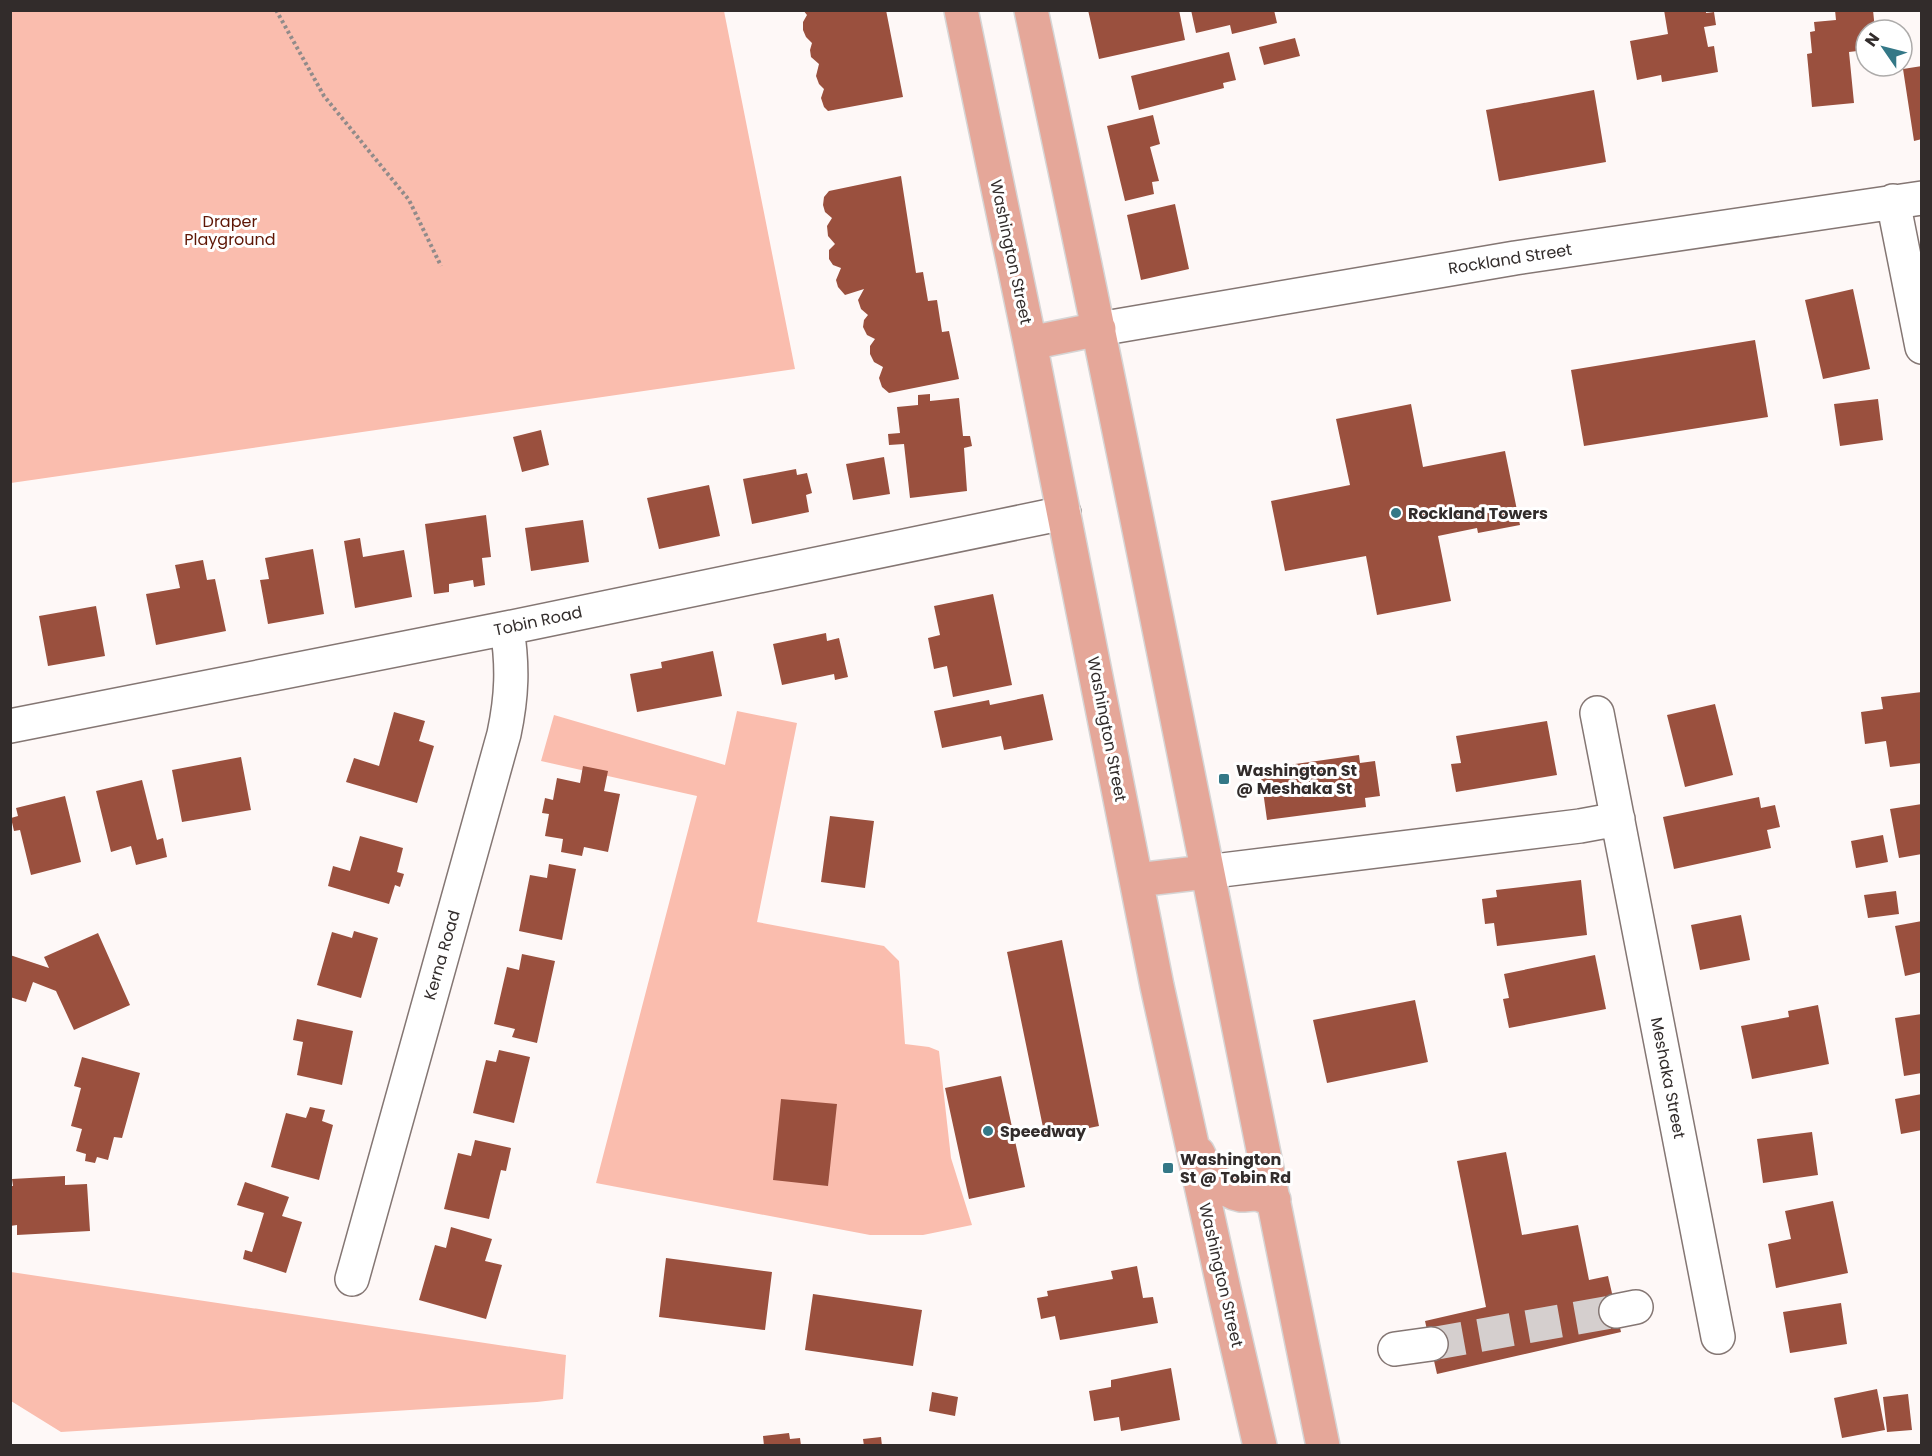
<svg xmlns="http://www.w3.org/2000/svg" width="1932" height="1456" viewBox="0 0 1932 1456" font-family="Poppins,sans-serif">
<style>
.green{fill:#fabdae}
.building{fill:#9a503e}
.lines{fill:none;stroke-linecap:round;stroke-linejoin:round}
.minor-tunnel{stroke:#d5cfce;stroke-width:33;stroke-dasharray:33 16;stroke-linecap:butt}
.minor-casing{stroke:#847673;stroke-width:36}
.major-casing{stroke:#d6d5d5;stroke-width:36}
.path{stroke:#918b8a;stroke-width:4;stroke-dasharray:3 3;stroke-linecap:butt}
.minor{stroke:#fff;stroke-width:33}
.major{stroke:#e5a799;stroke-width:33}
.poi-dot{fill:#347887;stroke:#fff;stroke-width:2}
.labels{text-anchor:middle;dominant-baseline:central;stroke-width:6;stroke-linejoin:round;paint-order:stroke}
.park-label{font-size:16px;fill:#5e1605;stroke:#fff}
.street-label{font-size:16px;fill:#322c2b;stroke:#fff}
.poi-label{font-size:16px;font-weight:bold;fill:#322c2b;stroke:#fff;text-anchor:start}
</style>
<rect width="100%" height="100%" fill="#fef8f7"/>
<path class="green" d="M10,11H724L795,369L11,483Z
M737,711L797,723L757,922L884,946L899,961L905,1044L929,1047L939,1051L951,1158L972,1225L923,1235H870L596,1183L697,796L541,761L554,715L725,765Z
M11,1272L566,1355L563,1399L537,1402L61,1432L11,1401Z"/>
<path class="building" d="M803,10H886L903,97L828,111L824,107L821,98L824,89L819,84L816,76L819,64L811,57L810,50L812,43L806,37L803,30V22L807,15Z
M1088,10H1179L1185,40L1099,59Z
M1191,10H1274L1277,23L1232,34L1230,25L1196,33Z
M1664,10H1706V13L1714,12L1716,25L1704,27L1708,47L1714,46L1718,72L1662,82L1661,75L1637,80L1630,41L1668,34Z
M1835,10H1873L1875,30H1866V50L1849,52L1854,103L1812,107L1807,54L1812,53L1810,32L1815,31L1814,22L1836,20Z
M1295,38L1300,56L1264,65L1259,47Z
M1229,52L1236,80L1223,83L1224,88L1139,110L1131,76Z
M1922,66V139L1914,141L1903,69Z
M1594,90L1606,162L1499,181L1486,110Z
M1153,115L1160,144L1150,147L1159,181L1152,182L1154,194L1125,201L1107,126Z
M901,176L916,273L923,272L928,301L937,300L942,332L949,331L959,379L889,393L882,387L879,378L883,367L874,362L870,354V346L875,339L867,335L863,327L864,320L868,315L861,309L858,300L864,289L845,295L838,287L836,280L841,268L833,265L829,259V250L835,244L828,236L827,226L832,218L825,212L823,205L824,197L829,191Z
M1175,204L1189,269L1141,280L1127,215Z
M1853,289L1870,369L1823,379L1805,300Z
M1755,340L1768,417L1584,446L1571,370Z
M930,394V401L959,398L963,436H970L972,446L964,448L967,491L910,498L904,444L889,445L888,434L900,433L897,407L918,405V395Z
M1878,399L1883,440L1840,446L1834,404Z
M1411,404L1423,467L1505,451L1520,525L1478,533L1477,528L1438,536L1451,601L1377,615L1366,556L1285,571L1271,501L1350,485L1336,419Z
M541,430L549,465L522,472L513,437Z
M884,457L890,494L853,500L846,464Z
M796,469L797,475L807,473L812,493L806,495L809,512L752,524L743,479Z
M709,485L720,536L659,549L647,498Z
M486,515L491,557L482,558L485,585L474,587L473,580L449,584V592L434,594L425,524Z
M583,520L589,562L531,571L525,528Z
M360,538L363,557L404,550L412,597L355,608L344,541Z
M313,549L324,614L268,624L260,580L269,579L265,558Z
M203,560L207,580L215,579L226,631L156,645L146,594L180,588L175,565Z
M993,594L1012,685L953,697L947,666L934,669L928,638L940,635L934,606Z
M96,606L105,656L48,666L39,616Z
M826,633L827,641L839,638L848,677L835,680L834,674L782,685L773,644Z
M713,651L722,696L637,712L630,674L662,668L661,662Z
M1922,692V763L1890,767L1886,741L1865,744L1861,712L1883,709L1881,697Z
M1043,694L1053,740L1004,750L1001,736L942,748L934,711L989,700L990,705Z
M1715,704L1733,775L1685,787L1667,715Z
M394,712L425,721L419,741L434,746L417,803L346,782L354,758L379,766Z
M1547,721L1557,775L1456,792L1451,764L1461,763L1456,736Z
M1359,755L1360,763L1375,761L1380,796L1365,798L1366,807L1267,820L1260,769Z
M241,757L251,810L182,822L172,770Z
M583,766L608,771L604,791L620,794L608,852L584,847L582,856L561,852L563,839L545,836L549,814L542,813L545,798L553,800L557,778L580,783Z
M142,780L157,840L163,838L167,857L136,865L131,846L111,852L96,791Z
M65,796L81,862L31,875L20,830L14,831L11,818L18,816L16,808Z
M1759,797L1761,808L1775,805L1780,827L1767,830L1771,848L1674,869L1663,817Z
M1922,804V854L1899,858L1890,809Z
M830,816L874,821L865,888L821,882Z
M1883,835L1888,862L1856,868L1851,841Z
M360,836L403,848L397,872L404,874L400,887L395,885L389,904L328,886L333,866L350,871Z
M549,864L576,869L562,940L519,931L530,875L547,878Z
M1581,880L1587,935L1497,946L1494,923L1485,924L1482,899L1497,897L1496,890Z
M1896,891L1899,914L1868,918L1864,895Z
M1741,915L1750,960L1700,970L1691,925Z
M1922,921V972L1905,976L1895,926Z
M354,931L378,938L361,998L317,985L332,932L352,938Z
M98,933L130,1005L74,1030L56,991L33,982L26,1002L10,997V955L49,968L44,957Z
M1062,940L1099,1126L1045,1137L1007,952Z
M522,954L555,961L537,1043L512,1037L515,1029L494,1024L507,967L519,970Z
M1595,955L1606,1009L1509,1028L1503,999L1509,998L1504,974Z
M1415,1000L1428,1062L1327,1083L1313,1020Z
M1818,1005L1829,1064L1752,1079L1741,1026L1789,1017L1788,1011Z
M1922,1014V1073L1904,1076L1895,1018Z
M297,1019L353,1031L342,1085L297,1075L303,1042L293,1040Z
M499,1050L530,1057L514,1123L473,1113L486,1060L496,1062Z
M82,1057L140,1073L122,1138L114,1137L108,1160L97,1157L95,1163L85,1161L86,1154L76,1151L82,1129L71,1126L81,1088L74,1086Z
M1001,1076L1025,1187L969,1199L945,1088Z
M1922,1094V1130L1901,1134L1895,1099Z
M781,1099L837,1104L828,1186L773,1180Z
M310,1107L325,1110L322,1121L333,1125L319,1180L271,1167L286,1113L306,1118Z
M1812,1132L1818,1175L1763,1183L1757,1139Z
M475,1140L511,1148L506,1171L501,1170L489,1219L444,1209L458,1153L471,1156Z
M1506,1152L1522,1235L1578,1225L1589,1280L1608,1276L1621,1332L1437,1374L1425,1321L1486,1307L1457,1161Z
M65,1176V1185L87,1184L90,1231L17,1235V1225L10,1226V1186H13L12,1179Z
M245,1182L289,1197L282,1216L302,1222L286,1273L243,1259L245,1250L252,1252L264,1213L237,1205Z
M1833,1201L1848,1273L1776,1288L1768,1244L1791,1239L1785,1211Z
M451,1227L492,1239L485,1261L502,1265L486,1319L419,1300L435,1245L446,1248Z
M666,1258L772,1272L765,1330L659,1317Z
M1137,1266L1143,1298L1153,1297L1158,1323L1060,1340L1055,1316L1041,1319L1037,1298L1048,1296L1047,1291L1113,1279L1111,1271Z
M813,1294L922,1310L913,1366L805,1350Z
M1841,1303L1847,1344L1790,1353L1783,1312Z
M1171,1368L1180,1420L1121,1431L1119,1417L1094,1421L1089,1391L1111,1387V1380Z
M1877,1389L1885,1430L1842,1438L1834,1398Z
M932,1392L958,1397L955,1416L929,1411Z
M1908,1394L1912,1430L1887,1432L1883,1397Z
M789,1433L790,1439L800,1438L801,1446H764L763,1436Z
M881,1437L882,1446H864L863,1439Z"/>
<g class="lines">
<path class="minor-tunnel" d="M1431,1344L1616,1311"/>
<defs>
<path id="minor" d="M1893,201L1922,347
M1099,329L1515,258L1922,198
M1597,713L1718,1337
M10,726L507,628L1064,513
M1206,872L1580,826L1618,819
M352,1279L504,734C512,696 513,666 507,628
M1616,1311L1636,1307
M1395,1349L1431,1344"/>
<path id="major" d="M961,10L1030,343L1157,986L1225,1294L1260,1446
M1031,10C1134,488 1225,967 1323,1446
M1030,343L1099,329
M1137,880L1206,872
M1198,1153C1206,1171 1220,1191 1241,1195C1246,1195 1251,1194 1256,1194C1262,1195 1268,1198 1274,1200"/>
</defs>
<use href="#minor" class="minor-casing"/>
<use href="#major" class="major-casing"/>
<path class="path" d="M276,10L324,96L409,200L441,266"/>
<use href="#minor" class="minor"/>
<use href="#major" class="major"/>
</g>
<g class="poi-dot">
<circle cx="1396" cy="513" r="6"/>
<rect x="1218" y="773" width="12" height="12" rx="3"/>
<circle cx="988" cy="1131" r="6"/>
<rect x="1162" y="1162" width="12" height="12" rx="3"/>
</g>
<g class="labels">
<g class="park-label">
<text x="230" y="221">Draper<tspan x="230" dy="18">Playground</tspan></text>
</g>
<g class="street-label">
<text transform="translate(1011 252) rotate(78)">Washington Street</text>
<text transform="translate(1510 259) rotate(-9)">Rockland Street</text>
<text transform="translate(538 621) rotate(-12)">Tobin Road</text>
<text transform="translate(1107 729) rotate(79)">Washington Street</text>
<text transform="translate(442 955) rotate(-74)">Kerna Road</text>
<text transform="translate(1668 1078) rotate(79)">Meshaka Street</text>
<text transform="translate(1221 1275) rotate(77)">Washington Street</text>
</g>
<g class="poi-label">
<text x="1408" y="513">Rockland Towers</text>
<text x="1236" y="770">Washington St<tspan x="1236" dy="18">@ Meshaka St</tspan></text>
<text x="1000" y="1131">Speedway</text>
<text x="1180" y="1159">Washington<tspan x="1180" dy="18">St @ Tobin Rd</tspan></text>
</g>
</g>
<rect width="1932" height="1456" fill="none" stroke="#322c2b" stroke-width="24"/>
<g transform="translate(1884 48) rotate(305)"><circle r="28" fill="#ffffff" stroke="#adabaa" stroke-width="1.5"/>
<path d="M0-4.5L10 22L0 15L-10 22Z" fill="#347887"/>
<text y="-9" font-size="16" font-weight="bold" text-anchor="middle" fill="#322c2b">N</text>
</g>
</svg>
